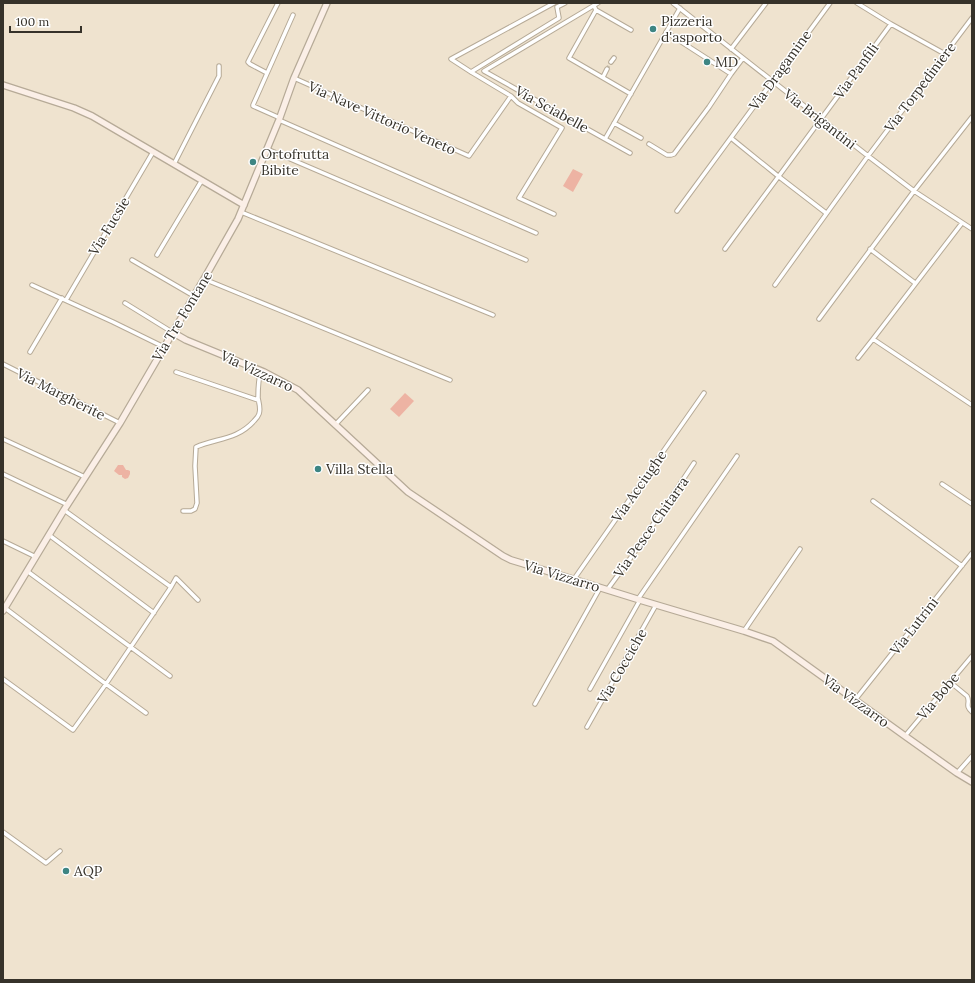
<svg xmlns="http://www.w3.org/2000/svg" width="975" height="983" viewBox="0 0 975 983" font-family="Lora,serif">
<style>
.green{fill:#edb3a3}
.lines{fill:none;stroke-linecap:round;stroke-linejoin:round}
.street-tunnel{stroke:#cac0ae;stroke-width:3.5;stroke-dasharray:3.5 2;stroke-linecap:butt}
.street-casing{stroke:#b6aa97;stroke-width:5.5}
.secondary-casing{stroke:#b6aa97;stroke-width:8}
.street{stroke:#fff;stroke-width:3.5}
.secondary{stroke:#fbefe7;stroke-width:5.5}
.poi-dot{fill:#3d8583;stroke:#fff;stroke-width:1.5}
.labels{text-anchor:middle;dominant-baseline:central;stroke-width:3;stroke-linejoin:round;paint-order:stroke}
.poi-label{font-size:14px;fill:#36322a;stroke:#fff;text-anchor:start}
.street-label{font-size:14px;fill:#36322a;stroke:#fff}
</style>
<rect width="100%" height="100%" fill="#efe3cf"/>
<path class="green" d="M573,169L583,174L573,192L563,186Z
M405,393L414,401L399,417L390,409Z
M118,465H123L126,470H128L130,471V474L128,478L125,479L122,477V475H119L114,471Z"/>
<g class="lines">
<path class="street-tunnel" d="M607,69L611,62"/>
<defs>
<path id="street" d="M554,3L451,59L471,72L511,96L518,103L562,128L519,198L554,214
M598,3L484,71L605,139L680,8
M673,3L868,156L914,191L972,229
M857,3L891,24L945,54
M594,6L596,10L569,58L631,94
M596,10L631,30
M666,32L731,74
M731,49L766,3
M611,62L614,58
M471,72L559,18L557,7L565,3
M267,73L250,64L248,62L278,3
M603,77L607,69
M294,78L469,156L511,96
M280,118L253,106V105L293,15
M279,120L536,233
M614,123L641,138
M731,138L778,176L826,213
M605,139L630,153
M649,144L667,155H671L674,154L709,107L731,74L743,58
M267,149L526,260
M174,164L219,76V66
M677,211L830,3
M241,212L493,315
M962,223L873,339L972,405
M725,249L891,24
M870,249L915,283
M157,255L202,180
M132,260L194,296
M204,279L450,380
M32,285L113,322L164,347
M775,285L868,156L972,18
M66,300L153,152
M125,303L172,332
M819,319L914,191L972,117
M30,352L62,298
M858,358L873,339
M3,364L120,423
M176,372L258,400
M335,425L368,390
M3,439L85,477
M3,474L68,505
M942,484L972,504
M873,501L962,566
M64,510L171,587L176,578L198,600
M183,511H191L195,509L197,503L195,466L196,447C217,438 237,440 254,421C256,419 258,417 259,414C261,409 259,403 258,398C258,389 258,380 261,371
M49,535L154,613
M3,541L36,557
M27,571L170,676
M574,579L704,393
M607,590L632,556L694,463
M638,599L737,456
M5,608L106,684L146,713
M744,631L800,549
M3,679L73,730L106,684L171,587
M950,682L967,696C971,703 964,705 972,712
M590,689L640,600
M855,700L972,553
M535,704L600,588
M587,727L656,605
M905,736L972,656
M957,773L972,756
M3,832L46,863L60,851"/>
<path id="secondary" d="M3,85L74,108L92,116L244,205
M172,332L186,340L264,372L298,390L408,492L503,556L511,560L521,563L640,600L744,631L773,641L905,736L957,773L972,782
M3,611L64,510L120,423L204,279L238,219L279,120L294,78L327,3"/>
</defs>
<use href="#street" class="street-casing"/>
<use href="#secondary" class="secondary-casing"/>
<use href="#street" class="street"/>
<use href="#secondary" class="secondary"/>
</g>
<g class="poi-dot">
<circle cx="653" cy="29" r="4"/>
<circle cx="707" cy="62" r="4"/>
<circle cx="253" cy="162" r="4"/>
<circle cx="318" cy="469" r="4"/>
<circle cx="66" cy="871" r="4"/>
</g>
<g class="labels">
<g class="poi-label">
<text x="661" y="21">Pizzeria<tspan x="661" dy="16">d'asporto</tspan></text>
<text x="715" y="62">MD</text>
<text x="261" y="154">Ortofrutta<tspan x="261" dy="16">Bibite</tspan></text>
<text x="326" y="469">Villa Stella</text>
<text x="74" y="871">AQP</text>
</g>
<g class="street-label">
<text transform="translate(780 70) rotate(-54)">Via Dragamine</text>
<text transform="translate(856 71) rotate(-54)">Via Panfili</text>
<text transform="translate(920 87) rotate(-53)">Via Torpediniere</text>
<text transform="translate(552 109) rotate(29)">Via Sciabelle</text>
<text transform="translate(382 118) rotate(24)">Via Nave Vittorio Veneto</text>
<text transform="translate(820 119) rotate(38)">Via Brigantini</text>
<text transform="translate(109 226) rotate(-59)">Via Fucsie</text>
<text transform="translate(182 316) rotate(-59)">Via Tre Fontane</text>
<text transform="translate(257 371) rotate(25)">Via Vizzarro</text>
<text transform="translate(61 394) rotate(27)">Via Margherite</text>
<text transform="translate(639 486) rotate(-55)">Via Acciughe</text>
<text transform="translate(651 527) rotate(-55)">Via Pesce Chitarra</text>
<text transform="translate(562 576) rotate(17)">Via Vizzarro</text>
<text transform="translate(914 626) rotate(-52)">Via Lutrini</text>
<text transform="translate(622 666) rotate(-60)">Via Cocciche</text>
<text transform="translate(938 696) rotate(-50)">Via Bobe</text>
<text transform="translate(856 701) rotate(36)">Via Vizzarro</text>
</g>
</g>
<rect width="975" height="983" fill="none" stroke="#36322a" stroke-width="8"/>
<path d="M10 26v6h71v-6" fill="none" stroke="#36322a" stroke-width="2"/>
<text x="16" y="26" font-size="12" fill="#36322a" stroke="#ffffff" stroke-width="3" paint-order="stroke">100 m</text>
</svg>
